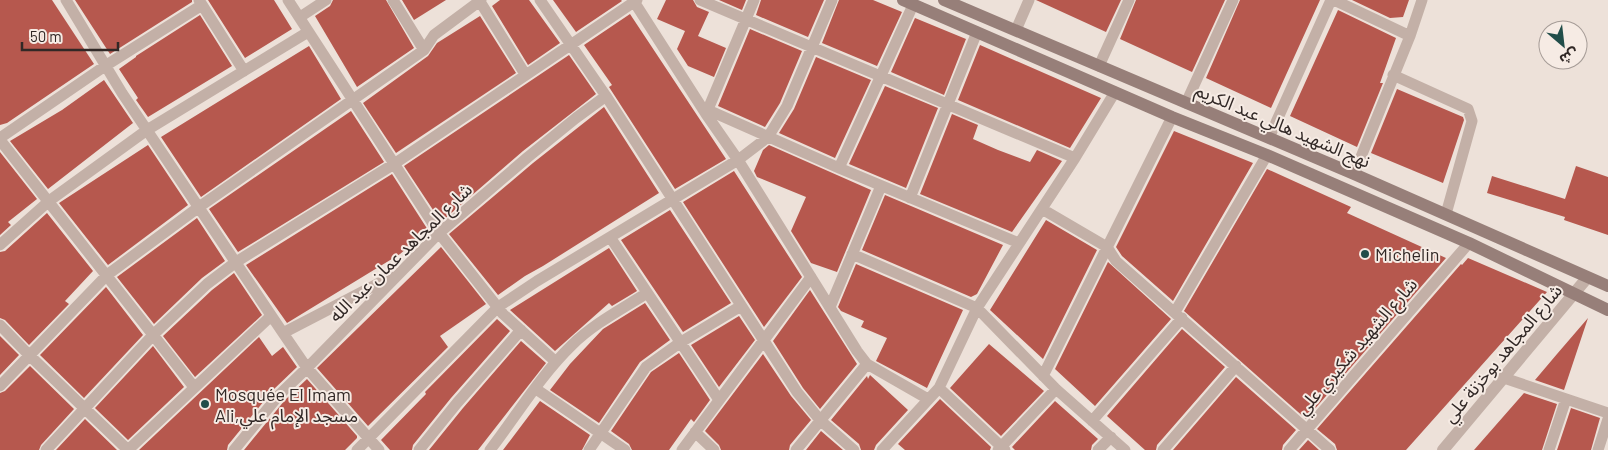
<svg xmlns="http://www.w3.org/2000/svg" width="1608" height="450" viewBox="0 0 1608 450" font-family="Barlow,'Noto Sans Arabic',sans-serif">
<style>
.building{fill:#b6584e}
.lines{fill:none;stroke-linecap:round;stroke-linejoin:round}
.minor{stroke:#c3b0a7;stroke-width:11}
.tertiary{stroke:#c3b0a7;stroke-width:12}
.secondary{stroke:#977f79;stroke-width:12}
.poi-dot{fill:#214d49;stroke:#f6ebe4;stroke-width:2}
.labels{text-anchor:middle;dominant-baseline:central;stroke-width:4;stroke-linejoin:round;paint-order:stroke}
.street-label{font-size:18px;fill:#312826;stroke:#f6ebe4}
.poi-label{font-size:18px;fill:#312826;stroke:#f6ebe4;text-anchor:start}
</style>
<rect width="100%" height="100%" fill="#ede1d9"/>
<path class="building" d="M0,0H52L94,64L7,123L0,125Z
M75,0H192V2L110,54Z
M208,0H274L292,29L245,58Z
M333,0H386L414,48L357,87L315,16L330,6Z
M402,0H446L414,20Z
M500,0H529L560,43L528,65L492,6Z
M553,0H621L622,1L576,32Z
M666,0H693L697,7L709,12L698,36L726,48L714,77L688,66L677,49L685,31L657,19Z
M719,0H746L742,10Z
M761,0H824L808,37L756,15Z
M839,0H873L902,12L877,66L822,43Z
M1036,0H1121L1106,32Z
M1136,0H1225L1192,72L1120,39Z
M1240,0H1320L1271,108L1206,78Z
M1352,0H1409L1403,17L1390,18Z
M1338,10L1396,38L1380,83H1383L1357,147L1290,116Z
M630,14L726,159L675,189L609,87L612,85L584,45Z
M200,15L232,66L148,117L136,100L138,98L119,69L136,57V56Z
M480,16L516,73L396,153L363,103L428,56L437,43Z
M915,18L966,39L944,95L891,72Z
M750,29L802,51L780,103L765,127L718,106Z
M980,45L1101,98L1070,148L958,100Z
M309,46L341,99L201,197L161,137Z
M569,55L596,94L523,151L441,222L404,166Z
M816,57L871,80L835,158L779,133L794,109Z
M104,80L133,123L48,189L10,141L62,110Z
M885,86L938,108L906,188L849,164Z
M1397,89L1463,117L1464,120L1443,183L1371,153Z
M604,107L659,193L543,266L525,276L498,295L449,234L533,163Z
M351,111L384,162L238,252L209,209Z
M952,114L978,125L973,139L998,150L1030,162L1037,150L1062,161L1012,232L920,194Z
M1174,131L1253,163L1173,301L1122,256L1116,247Z
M148,145L188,205L108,265L59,203Z
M769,145L871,190L837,272L811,263L791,231L806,197L757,177L754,171L763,150Z
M0,152L37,199L8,222L11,225L0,235Z
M1576,166L1608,177V235L1564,220L1565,217L1487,193L1492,176L1565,199Z
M1267,169L1351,207L1347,213L1446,258L1306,419L1184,311Z
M734,171L802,277L764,327L683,202Z
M392,174L428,230L400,254L287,323L246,265Z
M885,195L1003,245L977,294L971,297L862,250Z
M670,210L731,303L683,332L621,240Z
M47,213L93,271L65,301L69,304L29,345L5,320L0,318V252L5,251Z
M197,218L225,261L202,278L154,324L117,277Z
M1046,220L1097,250L1043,359L990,310Z
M441,247L486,304L440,336L448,347L368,426L317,368Z
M609,248L637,291L612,306L609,303L555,351L510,310Z
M1468,258L1547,292L1406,450H1337L1335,444L1317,429L1461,264L1462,265Z
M1108,262L1171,319L1095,406L1055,369Z
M856,264L963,310L927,388L876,361L887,338L861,327L864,321L841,311L838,307Z
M234,273L262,315L195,377L163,336L212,290Z
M106,287L143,335L84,398L40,355Z
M810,290L857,364L820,409L803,388L773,341Z
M645,303L670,340L640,362L599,423L550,390L570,364L603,329Z
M739,316L755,340L719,387L691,345Z
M1588,318L1564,390L1535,380L1557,354Z
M497,319L510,331L451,398L413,445L412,450H390L381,440L426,394L425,392Z
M1182,329L1225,367L1157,445L1156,450H1145L1107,416Z
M0,336L19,355L0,375Z
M259,337L272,356L283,347L297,367L273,390L228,445L227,450H139Z
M521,341L546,363L478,450H429L463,408Z
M989,344L1044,391L1001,436L950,388Z
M153,346L184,387L128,440L95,408Z
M679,353L710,400L694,422L691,419L669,450H632L629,444L611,431L651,372Z
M763,354L791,396L811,420L790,445L789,450H721L719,445L705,431Z
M30,366L74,409L41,445L39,450H0V393L5,391Z
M870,375L908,410L876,445L874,450H861L859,444L831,420L867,376L868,379Z
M1236,377L1296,430L1283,445L1282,450H1173Z
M307,379L357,436V438L345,450H244L285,400Z
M1524,393L1557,404L1542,450H1474Z
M940,399L991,447L990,450H905L898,444Z
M540,401L590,435L582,450H503Z
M1055,401L1098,439L1092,445L1091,450H1015L1012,447Z
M1571,408L1600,418L1591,450H1557Z
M85,419L117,450H56Z
M821,431L843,450H806Z
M1308,440L1319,450H1299Z"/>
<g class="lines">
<path class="minor" d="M66,0L122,93L283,333L307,368L379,450
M199,0L244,71
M288,0L439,233L503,314L556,362
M393,0L424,50
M479,0L525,74
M540,0L606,96L797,392L820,420L854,450
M633,0L706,114L738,160L857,351L867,364L928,399
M700,0L1075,158
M1334,0L1410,36L1354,174
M300,17L326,0
M1016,30L1029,0
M1410,36L1422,0
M1099,66L1129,0
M1393,75L1468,109L1472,121L1446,214
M1186,103L1233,0
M708,110L839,168L1019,243
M706,114L754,0
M0,138L105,66L202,5
M1269,138L1331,0
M0,140L194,387
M839,168L913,5
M910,198L977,32
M1042,209L1107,247L1116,261L1330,450
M610,237L719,400
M0,245L49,201L147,130L308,32
M852,254L977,308L1056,389L1125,450
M830,307L881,186
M1175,312L1267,155
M0,325L29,355L128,450
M283,333L391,277
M1043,376L1172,117
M1504,378L1608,413
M0,386L107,275L199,207L424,50L434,35L481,0
M939,388L1005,450
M536,389L625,450
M1092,421L1182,318
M695,432L714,450
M46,450L154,334L207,284L236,262L394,164L637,0
M128,450L271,316
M234,450L279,395L307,368L439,233L528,157L576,118L606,96
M357,450L498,307L537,281L738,160L768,137L787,106L832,0
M419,450L457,403L521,330
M490,450C517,415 540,376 572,345C593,324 622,309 647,293
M589,450L646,367L681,342L741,306
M682,450L811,277
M796,450L867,364
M882,450L939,388L977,308L1075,158L1115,92
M998,450L1056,389
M1098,450L1111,437
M1163,450L1236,366
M1289,450L1469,243
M1549,450L1566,399
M1598,450L1608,419"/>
<path class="tertiary" d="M1443,450L1587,278"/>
<path class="secondary" d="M903,0L1172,117L1267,155L1469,243L1608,310
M944,0L1354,174L1608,286"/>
</g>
<g class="poi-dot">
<circle cx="1365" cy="254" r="5"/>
<circle cx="205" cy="404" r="5"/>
</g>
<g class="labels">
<g class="street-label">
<text transform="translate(1283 125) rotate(23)">نهج الشهيد هالي عبد الكريم</text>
<text transform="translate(400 252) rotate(-44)">شارع المجاهد عمان عبد الله</text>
<text transform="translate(1356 346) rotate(-49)">شارع الشهيد شكيري علي</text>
<text transform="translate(1502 353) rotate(-50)">شارع المجاهد بوخزنة علي</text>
</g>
<g class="poi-label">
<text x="1375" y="254">Michelin</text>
<text x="215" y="394">Mosquée El Imam<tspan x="215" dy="21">Ali,مسجد الإمام علي</tspan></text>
</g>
</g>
<g transform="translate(1563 45) rotate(152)"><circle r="24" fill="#f6ebe4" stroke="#a79d98"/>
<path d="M0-4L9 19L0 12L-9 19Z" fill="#214d49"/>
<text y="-8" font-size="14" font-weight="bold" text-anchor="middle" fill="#312826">ش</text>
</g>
<path d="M22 42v8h96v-8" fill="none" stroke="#312826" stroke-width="2.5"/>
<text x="30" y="42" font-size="15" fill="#312826" stroke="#f6ebe4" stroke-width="4" paint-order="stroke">50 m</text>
</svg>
